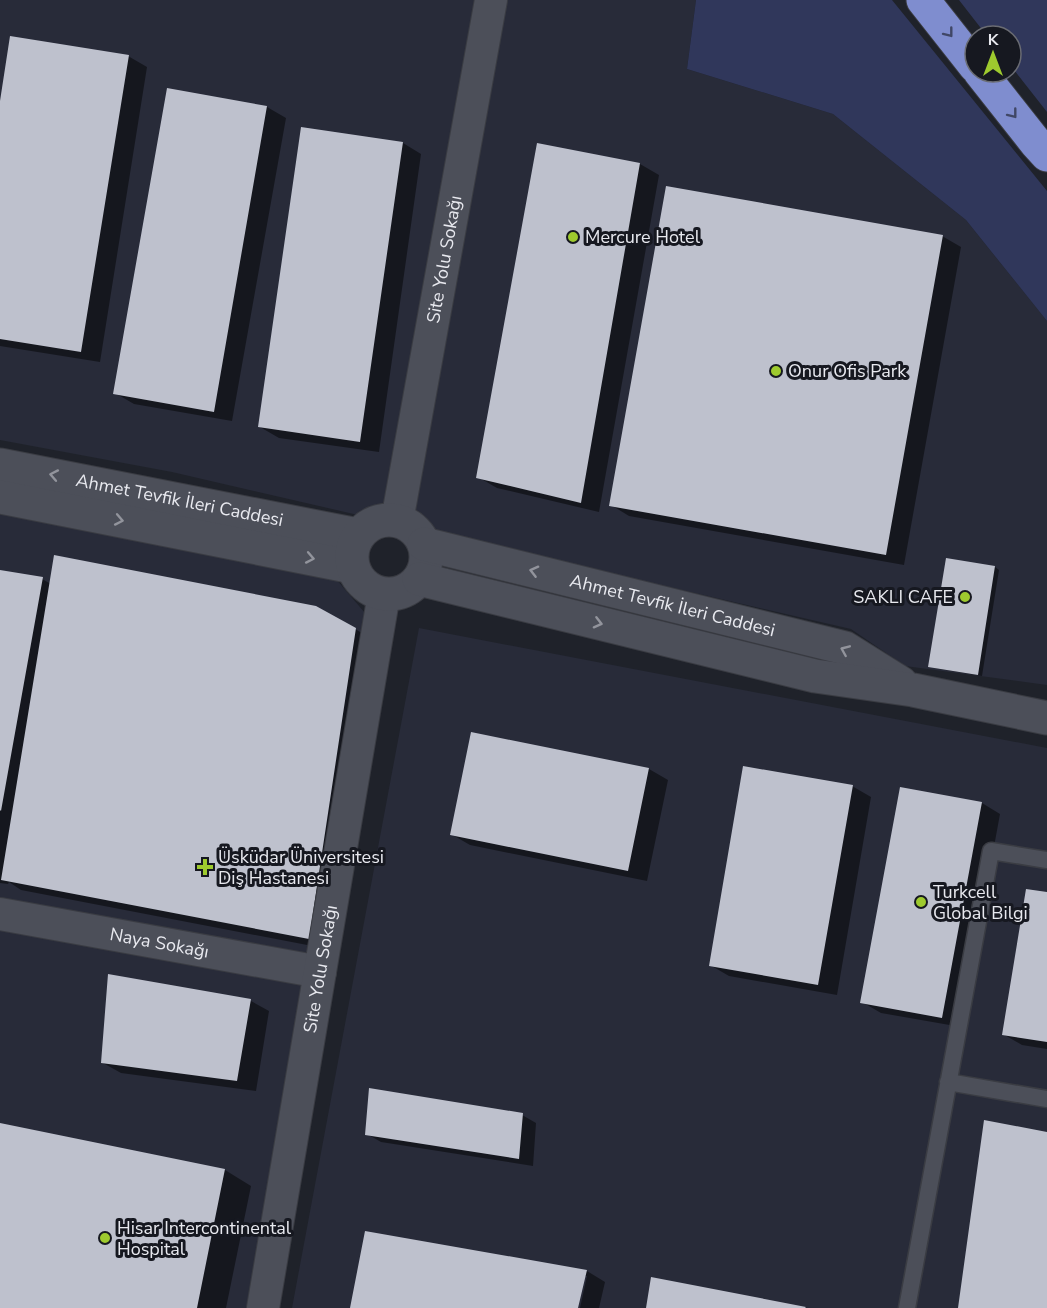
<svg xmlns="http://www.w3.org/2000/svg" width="1047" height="1308" viewBox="0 0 1047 1308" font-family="'Nunito Sans',sans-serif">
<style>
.built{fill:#282b39}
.green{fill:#30375b}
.shadow{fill:#0007}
.building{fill:#bec1cd}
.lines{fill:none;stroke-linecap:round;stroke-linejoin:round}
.service-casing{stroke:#3a3c43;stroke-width:19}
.minor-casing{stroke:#3a3c43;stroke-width:34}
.tertiary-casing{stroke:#3a3c43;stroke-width:35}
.motorway-casing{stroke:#3a3c43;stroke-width:35}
.service{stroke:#4c4f59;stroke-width:16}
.minor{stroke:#4c4f59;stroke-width:32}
.tertiary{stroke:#4c4f59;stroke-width:33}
.motorway{stroke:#7f8dcf;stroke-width:33}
.oneway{stroke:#404766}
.oneway2{stroke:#92949c}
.poi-dot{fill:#9eca2e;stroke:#161820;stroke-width:2}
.labels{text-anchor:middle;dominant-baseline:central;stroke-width:6;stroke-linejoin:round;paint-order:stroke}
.poi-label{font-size:18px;fill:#e8e9ef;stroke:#161820;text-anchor:start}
.street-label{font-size:18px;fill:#e8e9ef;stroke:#161820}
</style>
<rect width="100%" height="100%" fill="#1f222a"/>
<path class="built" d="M0,0H696L687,69L833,114L966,220L1047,321V685L905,666L851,629L172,472L0,440Z
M0,513L336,579L365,613L265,1308H0Z
M419,628L1047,748V1308H292Z"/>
<path class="green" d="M696,0H892L1047,191V321L966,220L833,114L687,69Z
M959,0H1047V112L1011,66V36H987Z"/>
<path class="shadow" d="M128,56L147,67L100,362L0,346V111Z
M168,90L267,107L286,118L232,421L134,404L115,393Z
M403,143L421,154L379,452L279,438L260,427Z
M538,145L640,164L659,175L599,512L497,488L478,477Z
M942,236L961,247L904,565L629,516L611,505Z
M995,567L999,570L982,676L934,668L930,666Z
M0,571L42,579L51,584L355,629L374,640L328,949L21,890L9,882L8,884L0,883Z
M472,734L649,769L668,780L647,881L470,845L451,834Z
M852,786L871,797L837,995L729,976L710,965Z
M982,803L1000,814L961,1027L881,1013L862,1002Z
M1047,893V1049L1022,1045L1003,1034Z
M251,1001L269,1011L256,1091L121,1073L103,1063Z
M522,1115L536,1123L533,1166L381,1142L367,1134Z
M0,1125L225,1170L251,1186L226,1308H0Z
M587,1271L605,1282L599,1308H580L587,1276H584L577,1308H352Z"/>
<path class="building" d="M10,36L129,55L81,352L0,339V101Z
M167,88L267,106L214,412L113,394Z
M301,127L403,142L360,442L258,427Z
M537,143L640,163L581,503L476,478Z
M666,186L943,235L886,555L609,506Z
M54,555L316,606L356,628L309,939L1,880Z
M946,558L995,566L978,675L928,667Z
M0,570L43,577L1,811L0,810Z
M471,732L649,768L628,871L450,835Z
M743,766L853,785L818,985L709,966Z
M900,787L982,802L942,1018L860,1003Z
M1026,889L1047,892V1042L1002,1035Z
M108,974L251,999L237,1081L101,1063Z
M369,1088L523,1113L519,1159L365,1135Z
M984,1120L1047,1132V1308H958Z
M0,1123L225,1169L197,1308H0Z
M365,1231L587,1270L578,1308H350Z
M651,1277L806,1307L805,1308H646Z"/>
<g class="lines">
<defs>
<path id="service" d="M948,1082L1047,1099
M907,1308L991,851L1047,860"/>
<g id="minor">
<path id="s1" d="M397,521L491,0"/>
<path id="s2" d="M0,914L320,972"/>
<path id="s3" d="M263,1308L384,594"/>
</g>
<g id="tertiary">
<path id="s4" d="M0,465L358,535"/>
<path d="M0,497L353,567"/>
<circle cx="389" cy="557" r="37"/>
<path id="s5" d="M424,544L845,648L901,683"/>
<path d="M419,579L815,676L913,690L1047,718"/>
</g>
<path id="motorway" d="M923,0L975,66
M980,72L1036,143L1047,155"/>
</defs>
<use href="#service" class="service-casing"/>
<use href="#minor" class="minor-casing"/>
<use href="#tertiary" class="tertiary-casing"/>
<use href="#motorway" class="motorway-casing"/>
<use href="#service" class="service"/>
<use href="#minor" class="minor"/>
<use href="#tertiary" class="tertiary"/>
<use href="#motorway" class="motorway"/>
</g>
<defs><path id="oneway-chevron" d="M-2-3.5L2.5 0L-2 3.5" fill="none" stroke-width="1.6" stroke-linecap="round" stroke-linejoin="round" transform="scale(1.5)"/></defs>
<g class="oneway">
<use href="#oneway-chevron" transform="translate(949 33) rotate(52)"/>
<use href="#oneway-chevron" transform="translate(1013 114) rotate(52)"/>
</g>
<g class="oneway2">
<use href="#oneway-chevron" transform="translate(54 475) rotate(-169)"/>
<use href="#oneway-chevron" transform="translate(119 520) rotate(11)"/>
<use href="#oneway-chevron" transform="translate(310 558) rotate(11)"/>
<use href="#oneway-chevron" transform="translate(534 571) rotate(-166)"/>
<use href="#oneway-chevron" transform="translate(598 623) rotate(14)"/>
<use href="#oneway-chevron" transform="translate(845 650) rotate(-157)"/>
</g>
<g class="poi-dot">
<circle cx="573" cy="237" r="6"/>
<circle cx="776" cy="371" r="6"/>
<circle cx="965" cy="597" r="6"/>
<path d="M202 858h6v6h6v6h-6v6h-6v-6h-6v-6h6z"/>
<circle cx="921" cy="902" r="6"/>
<circle cx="105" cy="1238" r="6"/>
</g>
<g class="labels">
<g class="poi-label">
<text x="585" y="237">Mercure Hotel</text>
<text x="788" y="371">Onur Ofis Park</text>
<text x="953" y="597" text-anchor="end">SAKLI CAFE</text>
<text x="218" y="857">Üsküdar Üniversitesi<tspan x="218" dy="21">Diş Hastanesi</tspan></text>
<text x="933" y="892">Turkcell<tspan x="933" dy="21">Global Bilgi</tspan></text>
<text x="117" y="1228">Hisar Intercontinental<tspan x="117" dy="21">Hospital</tspan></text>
</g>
<g class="street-label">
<text stroke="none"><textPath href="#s1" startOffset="266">Site Yolu Sokağı</textPath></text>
<text stroke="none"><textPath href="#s4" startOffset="183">Ahmet Tevfik İleri Caddesi</textPath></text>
<text stroke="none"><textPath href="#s5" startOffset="256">Ahmet Tevfik İleri Caddesi</textPath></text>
<text stroke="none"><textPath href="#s2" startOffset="162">Naya Sokağı</textPath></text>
<text stroke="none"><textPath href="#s3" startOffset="344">Site Yolu Sokağı</textPath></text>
</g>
</g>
<g transform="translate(993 54)"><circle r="28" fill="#161820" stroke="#6a6c73" stroke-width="1.5"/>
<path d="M0-4.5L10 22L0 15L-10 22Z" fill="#9eca2e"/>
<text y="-9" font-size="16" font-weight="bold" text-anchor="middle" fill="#e8e9ef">K</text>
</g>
</svg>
